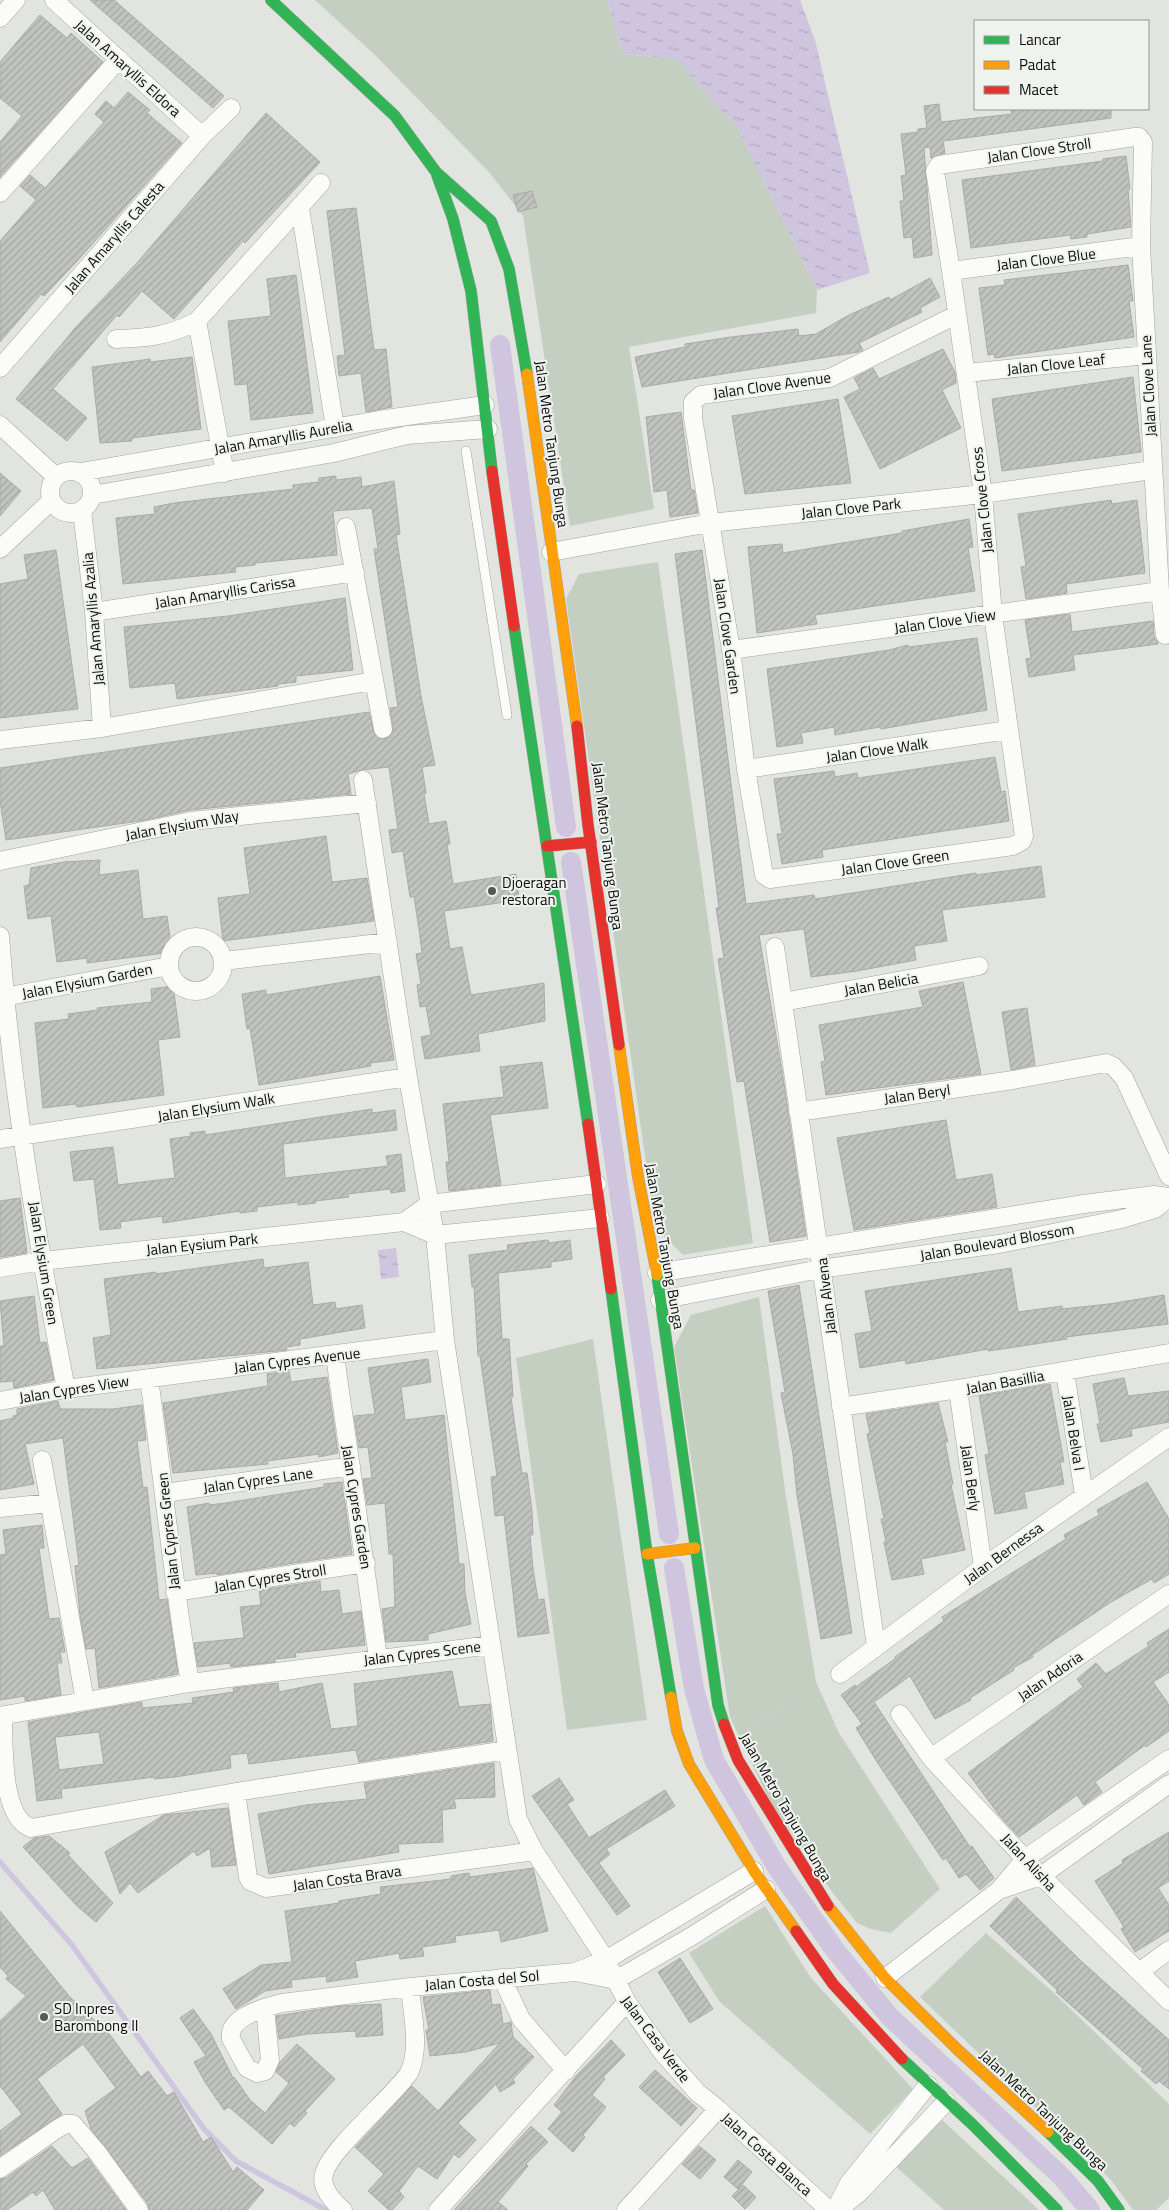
<svg xmlns="http://www.w3.org/2000/svg" width="1169" height="2210" viewBox="0 0 1169 2210" font-family="'Titillium Web',sans-serif">
<style>
.grass{fill:#c5cfc1}
.water{fill:url(#water-ripples)}
.lines{fill:none;stroke-linecap:round;stroke-linejoin:round}
.stream{stroke:#cfc5df;stroke-width:5.5}
.canal{stroke:#cfc5df;stroke-width:20}
.building{fill:url(#building-hatch);stroke:#aaaba8;fill-rule:evenodd}
.lane-casing{stroke:#a2a4a1;stroke-width:10}
.street-casing{stroke:#a2a4a1;stroke-width:19}
.fast-casing{stroke:#a2a4a1;stroke-width:12}
.slow-casing{stroke:#a2a4a1;stroke-width:12}
.jam-casing{stroke:#a2a4a1;stroke-width:12}
.path{stroke:#cececd;stroke-width:3;stroke-dasharray:2.5 4;stroke-linecap:butt}
.lane{stroke:#fbfbfa;stroke-width:9}
.street{stroke:#fbfbfa;stroke-width:18}
.fast{stroke:#30b455;stroke-width:11}
.slow{stroke:#ff9f0a;stroke-width:11}
.jam{stroke:#e5322d;stroke-width:11}
.poi-dot{fill:#575856;stroke:#eef3ed;stroke-width:2}
.labels{text-anchor:middle;dominant-baseline:central;stroke-width:4;stroke-linejoin:round;paint-order:stroke}
.street-label{font-size:15px;fill:#0c0d0b;stroke:#eef3ed}
.poi-label{font-size:15px;fill:#0c0d0b;stroke:#eef3ed;text-anchor:start}
</style>
<defs>
<pattern id="water-ripples" width="26" height="14" patternUnits="userSpaceOnUse" patternTransform="scale(1.25)"><rect width="26" height="14" fill="#cfc5df"/><path d="M2 4q2-2 4 0t4 0M15 11q2-2 4 0t4 0" fill="none" stroke="#b1a8be"/></pattern>
<pattern id="building-hatch" width="6" height="6" patternUnits="userSpaceOnUse" patternTransform="scale(1.25)"><rect width="6" height="6" fill="#c1c3c0"/><path d="M-1 1l2-2M0 6l6-6M5 7l2-2" fill="none" stroke="#a5a6a4"/></pattern>
</defs>
<rect width="100%" height="100%" fill="#e2e4e0"/>
<path class="grass" d="M315,0H607L623,54L676,59L738,128L817,290L816,313L629,347L654,509L570,526L523,216L489,172L375,55Z
M658,562L753,1243L683,1255L655,1227L566,599L579,574Z
M759,1297L786,1497L816,1682L839,1733L940,1889L891,1933L871,1929L857,1923L832,1892L769,1800L730,1717L674,1347L691,1315Z
M593,1339L647,1720L567,1730L516,1358Z
M765,1906L811,1978L913,2089L870,2134L719,2001L689,1953Z
M986,1933L1054,1993L1169,2104V2198L1156,2210H1133L1111,2180L920,1997Z
M939,2117L1039,2210H944L893,2164Z"/>
<path class="water" d="M607,0H800L815,40L870,273L817,290L738,128L676,59L623,54Z
M396,1248L399,1277L381,1279L378,1250Z"/>
<g class="lines">
<path class="stream" d="M0,1862L72,1945L204,2129L236,2161L326,2210"/>
<path class="canal" d="M500,345L566,827
M571,862L669,1534
M674,1568L694,1689L714,1760L778,1869L835,1950L890,2017L1061,2176L1090,2210"/>
</g>
<path class="building" d="M90,0H114L224,96L213,108Z
M40,15L67,38L71,33L103,62L0,177V142L22,116L0,98V62Z
M128,92L150,110L147,113L182,143L79,259L44,296L41,294L0,342V241L36,200L20,186L30,175L45,188L104,122L95,114L106,101L114,108Z
M939,104L941,122L1012,114L1011,109H1111V118L943,141L945,153L931,158L930,147L924,148L932,255L914,258L912,237L904,238L902,220L900,201H904L901,176L906,175L901,134L918,132V129L927,128L924,106Z
M266,113L320,162L245,243L243,241L174,319L142,291L119,317L117,315L53,389L87,418L67,441L16,399L76,327L136,264Z
M1126,156L1130,189H1128L1131,227L1087,234V237L1071,239L1070,235L971,248L962,180L1103,161V159Z
M532,191L537,207L518,212L513,195Z
M356,208L374,350L386,349L392,407L366,412L361,373L339,376L337,356L345,355L327,211Z
M1128,265L1133,301H1129L1134,337L995,358L994,354L988,355L979,288L1005,285L1004,280Z
M296,275L313,413L251,420L247,384L235,385L228,321L271,316L267,279Z
M930,278L940,297L920,308L922,312L859,343L863,350L858,352L642,387L635,357L685,347V344L731,337L798,329L799,336L816,334L849,315L889,297L890,300Z
M943,349L955,372L956,383L942,390L961,428L880,469L844,397L860,389L854,378L873,368L879,379Z
M192,357L201,429L132,438V441L100,443L92,367L150,359V362Z
M1133,377L1141,452L1002,471L992,399Z
M838,399L851,483L745,494L732,416Z
M681,412L691,490H694L698,513L670,517L667,490L654,492L646,417Z
M0,473L21,491L0,516Z
M336,476V480L361,477L362,487L394,481L400,534L396,535L421,696L435,765L422,767L426,793L424,794L429,824L446,821L450,844H447L453,884L516,874L519,900L444,911L450,949L462,947L471,995L544,983L545,1021L478,1034L480,1051L425,1059L421,1037L431,1035L426,1006L420,1007L417,985L421,984L416,954L422,953L419,929L414,897H410L403,851L392,853L389,830L398,829L389,767L361,770L348,774L351,794L190,810L146,820L6,840L0,801V768L369,712L375,735L384,739L390,737L393,728L390,708L398,707L374,549H378L372,508L333,511L337,555L255,563V565L235,567L236,572L123,584L116,518L155,514L154,507L174,503L293,489V485L319,482V478Z
M1111,500L1112,504L1137,500L1145,573L1066,584L1067,593L1026,599L1021,567L1026,566L1018,514Z
M969,519L973,547L968,548L975,591L815,615L817,624L757,633L748,547L782,544L783,553L902,533V531Z
M56,550L78,709L0,718V584L28,579L24,555Z
M702,550L746,904L814,895L815,899L976,873V875L1041,866L1045,897L942,910L947,941L914,946L916,960L857,971L811,977L804,929L759,935L783,1077L806,1236L770,1242L744,1081L737,1082L718,959L724,958L716,908H719L675,554Z
M345,598L353,670L296,676V682L278,684V686L177,699L175,683L130,688L124,627L228,616Z
M1070,614L1072,632L1153,621L1154,636L1158,644L1073,655L1075,670L1029,677L1026,659L1031,658L1025,620Z
M977,638L987,710L881,729L880,727L835,735L834,727L801,733L803,743L777,747L767,669L889,650L908,645L909,647Z
M995,757L1001,792L1005,791L1009,821L822,850L823,857L782,864L777,834H782L774,779L834,771L835,777L857,773L858,778Z
M326,836L332,882L367,878L374,921L223,941L218,898L250,894L244,848Z
M100,860L99,875L138,870L143,919L167,916L172,952L87,963V958L57,962L51,916L28,919L24,886L29,885L31,868L64,862Z
M380,976L394,1060L370,1063L371,1066L259,1085L250,1028L247,1029L242,994L266,990V995Z
M963,982L981,1074L826,1095L821,1062L825,1061L819,1025L923,1007L919,991Z
M173,986L180,1037L158,1040L164,1095L77,1107L76,1104L43,1108L35,1023L69,1019L68,1014L98,1010L97,1008L152,1002L151,989Z
M1027,1008L1035,1065L1011,1070L1002,1012Z
M542,1062L548,1108L490,1115L501,1185L449,1191L446,1162H449L443,1104L504,1097L500,1067Z
M372,1109V1113L395,1110L397,1130L283,1144L285,1178L388,1166L386,1156L401,1154L405,1191L391,1193L390,1189L348,1194L349,1197L315,1201L316,1203L298,1205V1202L257,1207V1211L240,1213V1211L163,1223L162,1216L120,1222L121,1228L100,1230L94,1179L74,1181L70,1152L113,1147L118,1185L175,1178L170,1139L191,1136L190,1133L205,1131V1135Z
M946,1120L956,1180L992,1174L997,1207L854,1230L837,1138Z
M20,1198L27,1253L0,1257V1201Z
M548,1240L549,1243L570,1240L572,1259L551,1262V1267L498,1273L502,1339H509L513,1397H511L516,1434L522,1473H527L532,1511L533,1535H530L533,1569L538,1600L544,1599L549,1633L518,1637L504,1515L495,1516L491,1477L497,1476L480,1356H478L474,1286L472,1287L469,1255L508,1250L507,1245Z
M263,1259L264,1268L308,1262L313,1305L335,1302L336,1309L362,1305L365,1328L300,1339V1345L286,1347L287,1350L97,1369L93,1338L111,1335L104,1279L156,1272V1274Z
M1011,1268L1018,1312L1062,1306V1309L1109,1304L1164,1295L1168,1324L1066,1337L1067,1339L1009,1348L988,1351V1349L906,1364L905,1360L860,1368L855,1334L872,1331L865,1291Z
M799,1285L852,1633L821,1639L797,1495L793,1454L781,1393L785,1392L768,1291Z
M34,1296L40,1343L46,1342L54,1380L14,1388L13,1381L0,1382V1346H4L0,1301Z
M428,1359L431,1382L401,1387L405,1420L444,1415L459,1564H464L465,1593L471,1624L428,1634V1640L386,1642L382,1609L395,1607L393,1554H389L385,1503L367,1505L363,1479L372,1478L368,1447L359,1448L354,1416L375,1414L368,1368Z
M289,1371L291,1382L327,1377L338,1453L319,1457V1454L267,1461L268,1464L246,1466L173,1473L163,1403L268,1386L267,1374Z
M1124,1378L1128,1396L1169,1391V1422L1131,1429L1132,1436L1101,1442L1097,1424H1100L1093,1384Z
M1050,1384L1064,1462H1060L1064,1484L1024,1492L1027,1508L995,1514L985,1455L989,1454L979,1396Z
M58,1401L60,1409H113L142,1405L146,1440L137,1441L143,1488L147,1487L159,1600L167,1599L178,1674L99,1688L95,1648L86,1649L80,1615L75,1566L79,1565L63,1438L25,1444L34,1484L0,1490V1421L14,1418L13,1416L17,1415V1409Z
M938,1403L948,1442H945L953,1484L951,1485L965,1550L921,1559L924,1574L892,1580L884,1542L886,1541L881,1519H884L867,1434L870,1433L866,1414Z
M342,1482L352,1554L217,1575V1573L196,1575L187,1507L209,1503V1505L226,1503L324,1487V1484Z
M1147,1482L1169,1519V1574L1154,1583L1152,1579L1111,1602L1032,1655L1033,1657L1013,1668L1014,1670L970,1698L971,1700L935,1719L910,1676L874,1702L970,1847L972,1846L994,1878L980,1890L966,1874L959,1878L946,1858L943,1860L879,1765L856,1728L862,1724L841,1695L855,1685L856,1687L896,1658L895,1657L944,1621L942,1617L1066,1539L1064,1535L1099,1515L1097,1510Z
M42,1525L44,1548H39L49,1619L59,1618L65,1652H60L62,1663H57L61,1695L25,1701V1696L0,1700V1555L6,1554L3,1530Z
M320,1581L321,1592L339,1590L342,1614L361,1611L365,1645L295,1653L296,1657L275,1659V1662L231,1667L230,1663L198,1667L194,1643L244,1638L240,1607L261,1605L259,1590Z
M1169,1629V1672L1153,1682L1169,1705V1731L1146,1747L1145,1745L1095,1782L1102,1792L1084,1805L1077,1795L1019,1837L999,1815L968,1773L1083,1687L1077,1679L1096,1663L1106,1674L1149,1646L1147,1643Z
M452,1671L459,1707L490,1704L493,1741L359,1762L356,1750L249,1764L247,1753L230,1755L231,1768L175,1777L154,1779V1777L61,1789L62,1798L37,1801L28,1722L142,1702V1708L193,1703L192,1698L234,1692L233,1688L278,1683L279,1692L322,1683L331,1729L358,1726L354,1684ZM99,1732L104,1764L59,1770L55,1737Z
M494,1763L495,1797L454,1799L456,1808L442,1810L443,1842L398,1844L399,1852L269,1874L258,1814L306,1805L367,1799L364,1783Z
M559,1778L574,1800L567,1804L589,1838L665,1790L675,1806L606,1849L610,1854L599,1863L630,1906L617,1915L532,1796Z
M228,1808L236,1865L212,1867L210,1848L197,1856L194,1851L138,1893L130,1883L120,1894L105,1852L164,1815Z
M1169,1832V1881L1158,1888L1169,1905V1931L1135,1952L1121,1929L1124,1927L1095,1881L1123,1863L1122,1860Z
M49,1836L70,1853L68,1855L113,1903L96,1922L77,1906L23,1847L34,1838Z
M533,1868L548,1931L501,1942L499,1930L455,1936L456,1942L422,1947L424,1956L400,1959L399,1953L355,1961L358,1977L327,1982L326,1976L291,1980L292,1987L265,1991L236,2009L223,1989L261,1965L292,1962L285,1911L339,1903V1901L381,1894L380,1887L451,1879V1876L469,1873L470,1877Z
M1016,1897L1080,1960L1169,2040V2089L1159,2081L1156,2084L1141,2071L1143,2069L1056,1992L1058,1991L990,1926Z
M0,1911L69,1996L110,2035L141,2077L148,2071L167,2096L174,2092L203,2142L211,2137L233,2172L237,2167L264,2190L247,2210H149L148,2204L91,2129L85,2111L116,2088L83,2044L37,2079L62,2114L0,2156V2131L22,2114L0,2086V2021L26,1996L6,1979L8,1976L0,1967Z
M680,1958L713,2009L690,2023L658,1972Z
M490,1990L492,2005L500,2004L503,2024L511,2022L513,2037L534,2057L513,2079L515,2083L500,2092L496,2084L458,2123L476,2140L459,2158L454,2154L437,2179L418,2166L399,2191L404,2197L392,2210H389L368,2191L384,2174L355,2147L412,2086L438,2111L500,2043L466,2052L430,2056L426,2030H429L423,1997Z
M381,2004L383,2035L356,2037V2031L307,2034L279,2039L276,2016L340,2006Z
M193,2009L211,2034L233,2078L234,2077L250,2100L265,2113L289,2083L276,2072L280,2062L297,2044L335,2079L305,2111L307,2113L294,2127L290,2123L272,2144L229,2107L224,2110L205,2082L194,2062L206,2056L180,2018Z
M611,2040L625,2055L603,2077L605,2079L592,2095L606,2107L583,2135L585,2137L573,2152L548,2129L562,2112L554,2105L577,2075Z
M655,2070L697,2108L681,2126L639,2087Z
M531,2126L548,2142L526,2164L528,2166L498,2202L508,2210H454Z
M52,2146L72,2168L88,2158L126,2210H55L43,2190L36,2196L33,2192L7,2210H0V2179L6,2178Z
M699,2146L716,2160L700,2179L682,2164Z
M738,2160L752,2172L738,2189L724,2177Z
M743,2185L756,2197L745,2209L732,2196Z"/>
<g class="lines">
<defs>
<path id="lane" d="M466,451L507,715"/>
<path id="street" d="M54,0L202,136
M0,18L16,0
M0,193L119,59
M300,208L335,428
M951,271L1141,246
M956,315L830,378L701,395L693,402V418L731,650L746,769L764,875L770,879L1013,846L1022,841L1024,836L993,615L983,494L951,271L935,171L939,165L1135,137H1139L1143,142L1141,246L1160,591L1165,635
M116,339C148,338 169,336 197,321
M0,368L202,136L231,108
M966,373L1147,355
M0,425L55,476
M50 492a21 21 0 1 1 42 0a21 21 0 1 1-42 0Z
M81,472L379,420L485,405
M225,473L197,321L321,183
M92,495L334,453L407,435L488,429
M82,511L94,612L102,728
M346,527L383,729
M0,549L51,501
M551,552L710,523L983,494L1152,470
M94,612L355,572
M731,650L1160,591
M0,740L102,728L373,681
M746,769L1008,730
M363,780L408,1077L435,1235L445,1340L518,1819L534,1851L606,1960L627,2002L662,2052L697,2092L718,2109L829,2210
M0,861L191,821L367,803
M0,936C11,1088 37,1239 66,1389
M169 964a27 27 0 1 1 54 0a27 27 0 1 1-54 0Z
M775,947L876,1646
M223,961L388,942
M4,997L169,966
M783,1002L979,966
M798,1112L1013,1080L1106,1063L1113,1066L1124,1078L1169,1176
M0,1139L408,1077
M404,1222L435,1235L600,1218
M0,1268L42,1261L404,1222L429,1204L597,1184
M657,1273L1084,1204L1154,1195L1169,1197
M660,1300L820,1269L999,1244L1122,1219L1155,1209L1168,1198
M335,1356L378,1658
M1065,1372L1084,1495
M149,1378C163,1480 173,1582 190,1683
M958,1389L983,1567
M0,1401L66,1389L445,1340
M841,1407L958,1389L1169,1353
M42,1460L85,1701
M165,1493L351,1466
M0,1508L50,1503
M175,1592L366,1563
M840,1674L983,1567L1169,1437
M900,1714L931,1758L1041,1876L1169,2001
M0,1716L190,1683L491,1645
M3,1716C4,1742 0,1817 31,1828L236,1792L507,1750
M931,1758L1169,1594
M236,1792L248,1877L250,1881L266,1888L534,1851
M999,1890L1041,1876L1169,1784
M575,1972L616,1980L692,1936L766,1889
M1139,1972L1169,1950
M502,1978L521,2019L566,2071
M885,1978L999,1890L1026,1858L1169,1759
M265,2008L270,2060L265,2071L257,2073L247,2068L231,2039C227,2016 267,2007 282,2003L410,1987
M0,2169L57,2129L66,2124H73L97,2152L139,2210
M839,2209L859,2193L946,2102
M343,2210C333,2202 320,2187 324,2174C330,2149 391,2099 409,2073C421,2048 412,2014 410,1987L575,1972L606,1960L754,1871
M438,2210L627,2002
M626,2210L718,2109
M835,2210L849,2183L928,2085"/>
<path id="fast" d="M271,0L395,116L436,172L491,221L509,269L527,374
M437,175L453,219L471,291L492,471
M514,626L588,1124
M657,1275L718,1705L724,1724
M611,1289L647,1554L671,1697
M902,2059L973,2125L1057,2210
M1048,2132L1098,2181L1119,2210"/>
<path id="slow" d="M527,374L577,726
M619,1045L638,1177L657,1275
M647,1554L695,1548
M671,1697L677,1731L689,1764L754,1871L796,1931
M828,1906L885,1978L958,2050L1048,2132"/>
<path id="jam" d="M492,471L514,626
M577,726L588,825L619,1045
M547,846L591,842
M588,1124L611,1289
M724,1724L738,1760L828,1906
M796,1931L833,1984L902,2059"/>
</defs>
<use href="#lane" class="lane-casing"/>
<use href="#street" class="street-casing"/>
<use href="#fast" class="fast-casing"/>
<use href="#slow" class="slow-casing"/>
<use href="#jam" class="jam-casing"/>
<path class="path" d="M747,1731L794,1702"/>
<use href="#lane" class="lane"/>
<use href="#street" class="street"/>
<use href="#fast" class="fast"/>
<use href="#slow" class="slow"/>
<use href="#jam" class="jam"/>
</g>
<g class="poi-dot">
<circle cx="492" cy="891" r="5"/>
<circle cx="44" cy="2017" r="5"/>
</g>
<g class="labels">
<g class="street-label">
<text transform="translate(128 68) rotate(42)">Jalan Amaryllis Eldora</text>
<text transform="translate(1039 150) rotate(-8)">Jalan Clove Stroll</text>
<text transform="translate(114 237) rotate(-49)">Jalan Amaryllis Calesta</text>
<text transform="translate(1046 259) rotate(-7)">Jalan Clove Blue</text>
<text transform="translate(1056 364) rotate(-6)">Jalan Clove Leaf</text>
<text transform="translate(772 385) rotate(-8)">Jalan Clove Avenue</text>
<text transform="translate(1148 386) rotate(-93)">Jalan Clove Lane</text>
<text transform="translate(283 437) rotate(-10)">Jalan Amaryllis Aurelia</text>
<text transform="translate(552 444) rotate(82)">Jalan Metro Tanjung Bunga</text>
<text transform="translate(982 500) rotate(-96)">Jalan Clove Cross</text>
<text transform="translate(851 508) rotate(-6)">Jalan Clove Park</text>
<text transform="translate(225 592) rotate(-9)">Jalan Amaryllis Carissa</text>
<text transform="translate(93 619) rotate(-95)">Jalan Amaryllis Azalia</text>
<text transform="translate(945 621) rotate(-8)">Jalan Clove View</text>
<text transform="translate(728 636) rotate(82)">Jalan Clove Garden</text>
<text transform="translate(877 750) rotate(-8)">Jalan Clove Walk</text>
<text transform="translate(182 825) rotate(-10)">Jalan Elysium Way</text>
<text transform="translate(608 846) rotate(83)">Jalan Metro Tanjung Bunga</text>
<text transform="translate(895 862) rotate(-8)">Jalan Clove Green</text>
<text transform="translate(87 981) rotate(-11)">Jalan Elysium Garden</text>
<text transform="translate(881 984) rotate(-10)">Jalan Belicia</text>
<text transform="translate(917 1094) rotate(-8)">Jalan Beryl</text>
<text transform="translate(216 1107) rotate(-9)">Jalan Elysium Walk</text>
<text transform="translate(997 1242) rotate(-10)">Jalan Boulevard Blossom</text>
<text transform="translate(202 1244) rotate(-6)">Jalan Eysium Park</text>
<text transform="translate(665 1246) rotate(80)">Jalan Metro Tanjung Bunga</text>
<text transform="translate(44 1263) rotate(81)">Jalan Elysium Green</text>
<text transform="translate(826 1296) rotate(-97)">Jalan Alvena</text>
<text transform="translate(297 1360) rotate(-7)">Jalan Cypres Avenue</text>
<text transform="translate(1005 1382) rotate(-10)">Jalan Basillia</text>
<text transform="translate(74 1389) rotate(-9)">Jalan Cypres View</text>
<text transform="translate(1074 1433) rotate(81)">Jalan Belva I</text>
<text transform="translate(971 1478) rotate(82)">Jalan Berly</text>
<text transform="translate(258 1480) rotate(-8)">Jalan Cypres Lane</text>
<text transform="translate(357 1507) rotate(81)">Jalan Cypres Garden</text>
<text transform="translate(168 1531) rotate(-96)">Jalan Cypres Green</text>
<text transform="translate(1003 1553) rotate(-36)">Jalan Bernessa</text>
<text transform="translate(270 1578) rotate(-9)">Jalan Cypres Stroll</text>
<text transform="translate(422 1653) rotate(-7)">Jalan Cypres Scene</text>
<text transform="translate(1050 1676) rotate(-35)">Jalan Adoria</text>
<text transform="translate(786 1807) rotate(60)">Jalan Metro Tanjung Bunga</text>
<text transform="translate(1029 1862) rotate(47)">Jalan Alisha</text>
<text transform="translate(347 1878) rotate(-8)">Jalan Costa Brava</text>
<text transform="translate(482 1980) rotate(-5)">Jalan Costa del Sol</text>
<text transform="translate(656 2039) rotate(53)">Jalan Casa Verde</text>
<text transform="translate(1044 2110) rotate(43)">Jalan Metro Tanjung Bunga</text>
<text transform="translate(767 2154) rotate(42)">Jalan Costa Blanca</text>
</g>
<g class="poi-label">
<text x="502" y="882">Djoeragan<tspan x="502" dy="17">restoran</tspan></text>
<text x="54" y="2008">SD Inpres<tspan x="54" dy="17">Barombong II</tspan></text>
</g>
</g>
<rect x="974" y="20" width="175" height="90" fill="#eef3ed" stroke="#949793"/>
<rect x="984" y="36" width="25" height="8" fill="#30b455" stroke="#949793"/>
<text x="1019" y="45" font-size="15" fill="#0c0d0b">Lancar</text>
<rect x="984" y="61" width="25" height="8" fill="#ff9f0a" stroke="#949793"/>
<text x="1019" y="70" font-size="15" fill="#0c0d0b">Padat</text>
<rect x="984" y="86" width="25" height="8" fill="#e5322d" stroke="#949793"/>
<text x="1019" y="95" font-size="15" fill="#0c0d0b">Macet</text>
</svg>
